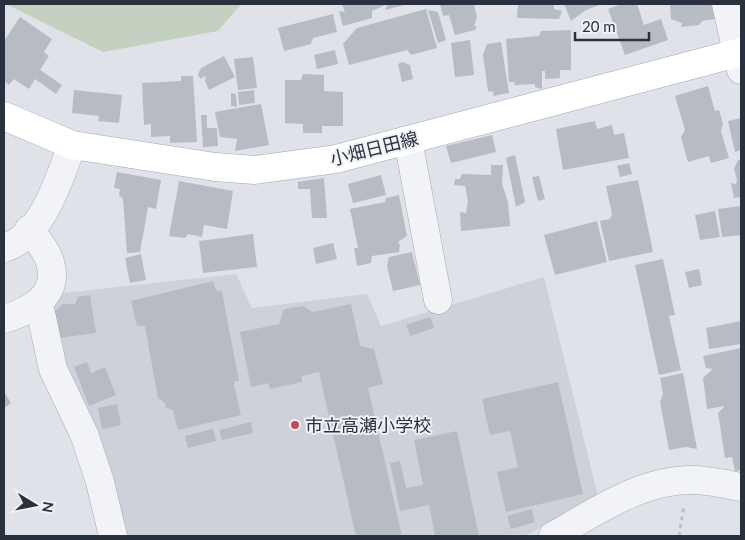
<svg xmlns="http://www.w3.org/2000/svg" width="745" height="540" viewBox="0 0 745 540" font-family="Lato,'Noto Sans JP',sans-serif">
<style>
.built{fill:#ced1d9}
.green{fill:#c4d1c1}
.building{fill:#b7bbc4}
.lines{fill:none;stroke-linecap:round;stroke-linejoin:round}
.minor-casing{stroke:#a5a9b2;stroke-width:29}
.major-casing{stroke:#9fa6b3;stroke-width:29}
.path{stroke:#bec0c6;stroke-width:3;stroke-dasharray:4 4;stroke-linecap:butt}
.minor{stroke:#f2f3f6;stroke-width:28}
.major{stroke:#fff;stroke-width:28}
.poi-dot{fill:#c64b58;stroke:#eff1f5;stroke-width:2}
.labels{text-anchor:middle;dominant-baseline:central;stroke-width:4;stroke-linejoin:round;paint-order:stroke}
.street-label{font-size:18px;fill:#29303e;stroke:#eff1f5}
.poi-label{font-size:18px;fill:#29303e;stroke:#eff1f5;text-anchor:start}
</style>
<rect width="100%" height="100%" fill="#dfe2e8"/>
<path class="built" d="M236,274L252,308L367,294L381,326L544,277L598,496L525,536H123L60,362L52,302L63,293Z"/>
<path class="green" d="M6,4H241L218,31L103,52Z"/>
<path class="building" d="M342,4H408L385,10L388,4L372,11V18L343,26L339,11L345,12Z
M440,4H474L477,18L474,25L477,27L475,30L455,35L449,15L443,16Z
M518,4H554V9L562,11L559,19L517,18Z
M564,4H602L586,10L571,21Z
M622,4H637L644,25L661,19L668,40L625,55L608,9Z
M670,4H714L715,19L702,21L699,25L681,27L682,23L671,19Z
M426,9L437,48L411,55L407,50L349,65L343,44L357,28Z
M428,10L438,12L446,40L438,43Z
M333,14L337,32L313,38L311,44L284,51L278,28Z
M20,17L52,39L44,52L49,56L40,70L62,85L56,94L35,79L29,89L14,79L9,85L4,81V41Z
M571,30V70H560V78L545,79V71H542V89L535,87V84L514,85L515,82H509L506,39L539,36L541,31Z
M470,40L474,75L455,77L451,43Z
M501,42L509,93L493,96L494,92L488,91L483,55L487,44Z
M335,50L338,64L317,69L314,55Z
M224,56L235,77L209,90L205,81L206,76L200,79L198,74L201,68Z
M253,57L257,88L238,90L234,59Z
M402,62L410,65L413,79L402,82L398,64Z
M303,74L324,75V91L343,92V126H322V133H303V124L285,123V80H301Z
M181,76H193L197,142L170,143V136L151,137V124L144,125L142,83L181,81Z
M708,86L715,111L719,110L723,124L721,131L729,158L711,163L709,156L688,162L681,137L685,130L675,96Z
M74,90L122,95L119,123L98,121L99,116L72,113Z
M254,90L255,103L239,105L238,92Z
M231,93L236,94L237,107L231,106Z
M261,104L269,145L235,151L237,139L220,137L215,112Z
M201,115H207V128H217L218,146L203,147Z
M741,118V150L735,152L728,121Z
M595,121L597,129L612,125L614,135L624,133L629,158L563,170L556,129Z
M492,135L496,152L451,163L446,146Z
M515,155L525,202L516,207L506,158Z
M741,159V197L734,198L731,183L736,184L737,179L734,169L738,160Z
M629,163L632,174L620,177L617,166Z
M491,165H503L502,184L508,202L510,226L461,231L460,212L466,213L468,201L465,186L454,185L455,179H460L462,174L491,175Z
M117,172L161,180L156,209L148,207L140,252L127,253L123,199L119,195L120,189L114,188Z
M381,175L386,195L353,203L348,184Z
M539,176L545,199L538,201L532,177Z
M324,178L327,218H312L310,189H298V182Z
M638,180L653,252L609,261L600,221L610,219L612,214L606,186Z
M179,181L233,191L227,229L204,225L202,237L188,234L185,238L169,236Z
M399,195L407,236L398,242L400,245L399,252L372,256L371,263L357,266L354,248H358L350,209L385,202L386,198Z
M741,206V235L722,237L718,209Z
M715,211L720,237L700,240L695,215Z
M597,221L607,262L555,275L544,235Z
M253,234L257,267L203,273L199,241Z
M333,243L337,259L316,264L313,248Z
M412,252L420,285L393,291L387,266L389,257Z
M141,254L146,280L130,283L125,258Z
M663,259L675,315L669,316L681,370L659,375L635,265Z
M699,269L702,285L689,288L685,272Z
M213,281L216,290L222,292L239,381H235L234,385L241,415L178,430L173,410L166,408L165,403L158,398L145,326H137L131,301Z
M90,295L96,333L59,338L55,310L58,309L62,304H75L78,297Z
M351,304L360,346L374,349L383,384L368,388L402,536H356L319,372L302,376V382L270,389L268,383L251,387L240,332L279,324L284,309L303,306L313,312Z
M430,317L434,328L410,336L406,325Z
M741,321V344L709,349L706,328Z
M741,348V470L735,471L732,457L725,458L718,413L725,406L707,409L703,378L713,369L706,368L703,356Z
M87,362L91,373L105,367L116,395L89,406L74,367Z
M683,373L697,449L686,447L669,450L660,402L663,394L660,378Z
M558,382L583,494L506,512L497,472L518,467L510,431L490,435L482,399Z
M4,392L11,403L4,408Z
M117,404L121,425L102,429L98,408Z
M251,422L253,433L222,440L219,430Z
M213,429L216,441L188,448L185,436Z
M457,431L479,536H435L429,505L400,511L390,463L400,461L406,488L423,485L414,440Z
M532,509L535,522L511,529L507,516Z"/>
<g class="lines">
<defs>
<path id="minor" d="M726,4L741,70
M408,140L438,300
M4,248C43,236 59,179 72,145
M39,304L53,369L84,434L100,482L113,536
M4,319C30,311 60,296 50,262C47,251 36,238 29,229
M553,536C595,512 641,480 691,480C708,480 725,484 741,487"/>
<path id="major" d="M4,116L72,145L215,167L255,170L336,159L741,52"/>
</defs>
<use href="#minor" class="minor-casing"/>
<use href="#major" class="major-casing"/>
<path class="path" d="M679,536L684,506"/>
<use href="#minor" class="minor"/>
<use href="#major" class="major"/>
</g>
<circle class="poi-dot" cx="295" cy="425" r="5"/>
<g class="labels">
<g class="street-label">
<text transform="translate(374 148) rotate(-14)">小畑日田線</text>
</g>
<g class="poi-label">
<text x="305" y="425">市立高瀬小学校</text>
</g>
</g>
<rect width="745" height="540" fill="none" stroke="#29303e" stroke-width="10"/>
<g transform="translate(35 505) rotate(100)" stroke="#eff1f5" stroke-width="4" paint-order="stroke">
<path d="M0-4L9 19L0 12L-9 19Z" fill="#29303e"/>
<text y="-8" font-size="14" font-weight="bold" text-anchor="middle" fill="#29303e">N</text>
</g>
<path d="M575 32v8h74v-8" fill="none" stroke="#29303e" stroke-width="2.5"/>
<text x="582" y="32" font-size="15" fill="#29303e" stroke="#eff1f5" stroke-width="4" paint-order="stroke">20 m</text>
</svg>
